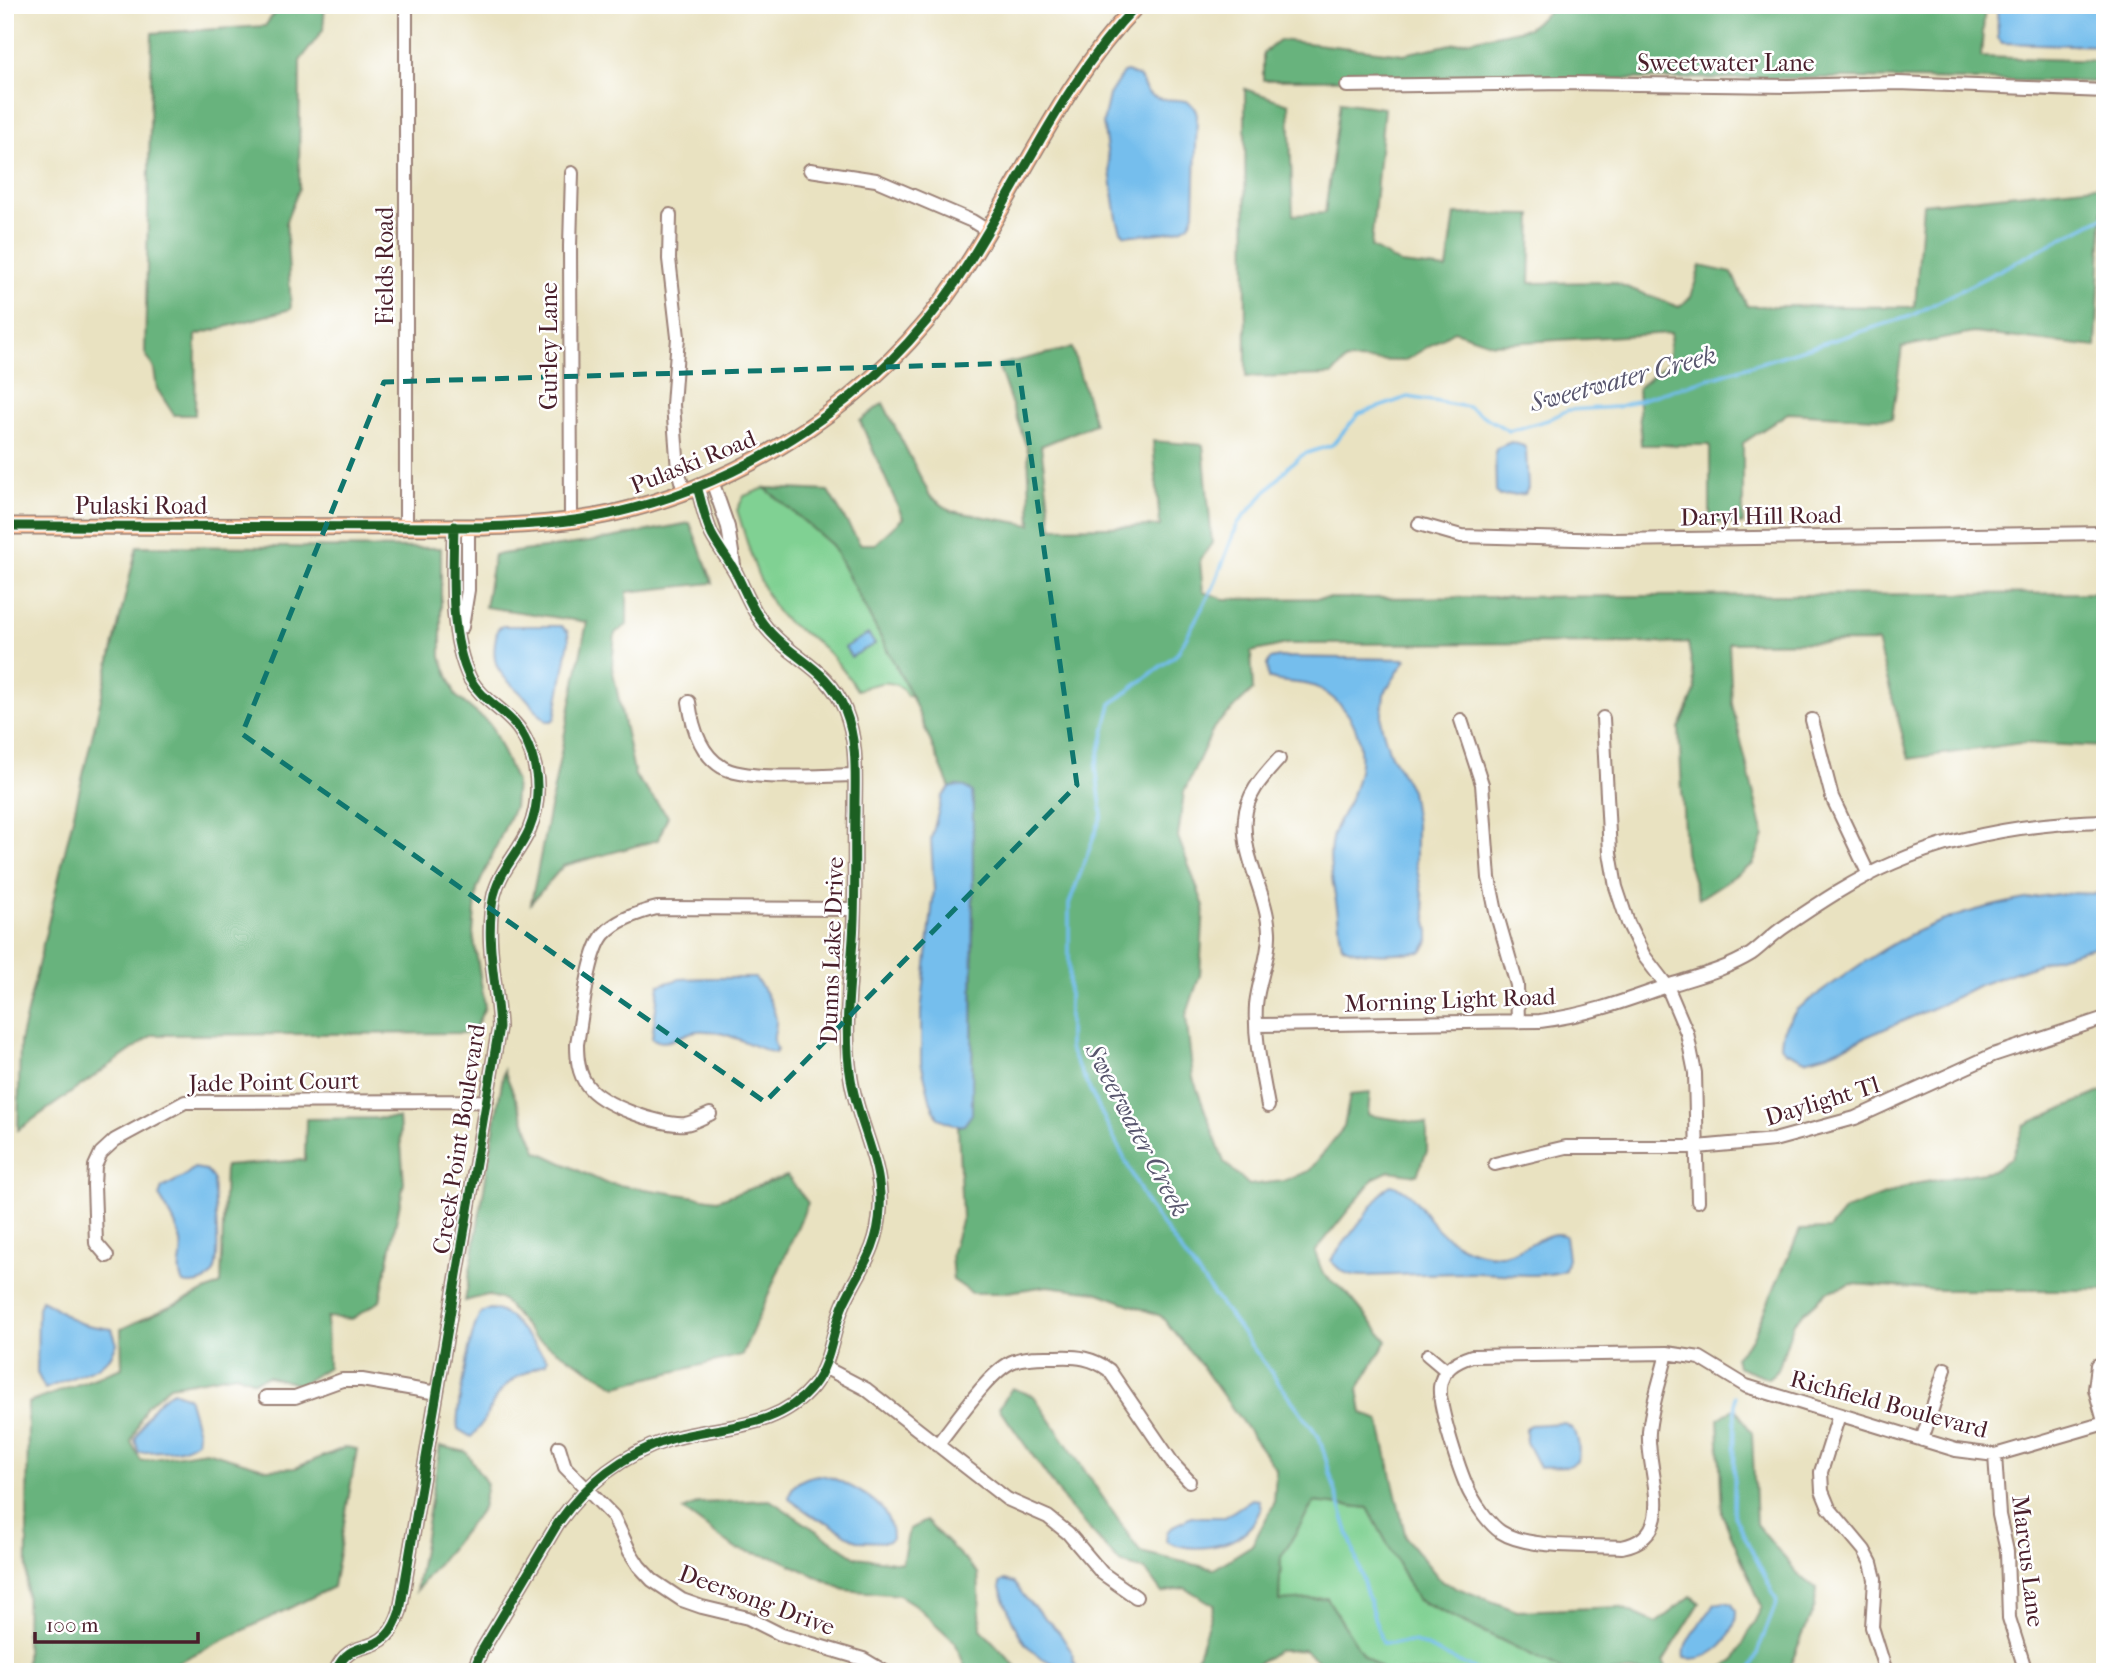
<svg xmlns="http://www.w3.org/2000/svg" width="2110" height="1677" viewBox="0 0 2110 1677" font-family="'IM FELL French Canon',serif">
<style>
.green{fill:#80d193;stroke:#65785f;stroke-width:2}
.forest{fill:#68b37d;stroke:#596954;stroke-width:2}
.water{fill:#74beed;stroke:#5f6e8c;stroke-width:2}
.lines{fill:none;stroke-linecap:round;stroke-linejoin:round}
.stream{stroke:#74beed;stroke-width:3.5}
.minor-casing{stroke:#9a8076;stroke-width:16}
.major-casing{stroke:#9a8076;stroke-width:19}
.minor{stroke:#fff;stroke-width:12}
.major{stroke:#fcba8e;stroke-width:16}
.cycleway-casing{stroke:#fff;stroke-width:13}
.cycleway{stroke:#1b5e20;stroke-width:9}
.marked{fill:none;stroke:#0f766e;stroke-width:5;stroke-dasharray:14 9;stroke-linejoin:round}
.labels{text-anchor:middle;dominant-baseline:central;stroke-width:5;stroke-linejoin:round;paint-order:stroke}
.street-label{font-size:24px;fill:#4a1f2b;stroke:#fff}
.water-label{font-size:26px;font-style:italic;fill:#59576f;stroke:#fff}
</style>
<rect width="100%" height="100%" fill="#fff"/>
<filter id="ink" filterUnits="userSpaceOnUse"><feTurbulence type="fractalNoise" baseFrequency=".0143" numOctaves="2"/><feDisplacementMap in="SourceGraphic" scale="14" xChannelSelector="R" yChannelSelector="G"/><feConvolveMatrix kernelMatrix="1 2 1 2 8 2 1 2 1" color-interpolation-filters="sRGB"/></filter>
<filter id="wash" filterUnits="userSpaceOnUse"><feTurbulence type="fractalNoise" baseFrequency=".00686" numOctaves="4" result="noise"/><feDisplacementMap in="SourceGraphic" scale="28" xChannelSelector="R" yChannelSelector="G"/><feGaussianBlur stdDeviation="1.57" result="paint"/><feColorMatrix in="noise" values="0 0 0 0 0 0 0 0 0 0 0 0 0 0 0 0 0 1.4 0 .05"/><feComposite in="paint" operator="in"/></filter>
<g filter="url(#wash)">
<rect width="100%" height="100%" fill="#e9e2c1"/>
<path class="green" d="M765,488L832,545L911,695L907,696C896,675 875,684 857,690C845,671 829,650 810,637C798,629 785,623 777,611C756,582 748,543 737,510L744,496Z
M1314,1502L1369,1508L1417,1600L1567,1672H1386L1363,1655L1327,1598L1279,1602L1281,1557Z"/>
<path class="forest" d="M280,5H325L323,30L300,61L299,189L286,221L291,309L196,335L195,415H174L157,389L154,369L145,353L152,33L265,26Z
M1553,5H1985L1981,57L2105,61V82L1847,78L1263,80V53L1280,40L1404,54L1528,28L1552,9Z
M1245,89L1289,104L1293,215L1325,213L1340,102L1384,108L1371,247L1401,264L1447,269L1455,214L1532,215L1530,283L1613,282L1679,307L1691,297L1700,266L1732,273L1747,306L1915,307L1923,204L2104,185L2096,347L1973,333L1902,347L1892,419L1788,413L1743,443V524L1710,522V445H1641L1638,388L1668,362L1671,333L1493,344L1454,331L1404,361L1346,360L1332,375L1246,377Z
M1072,348L1095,424L1041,446L1052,528L1160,526L1153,441L1203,445L1212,543L1200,560L1203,592L1224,599L2105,593V747L2021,743L1909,759L1877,642L1729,643L1732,704L1764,836L1753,864L1699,899L1685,853L1679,729L1696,689L1688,643L1287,644L1251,652L1253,690L1214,727L1184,792L1178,837L1204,906L1200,975L1186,1016L1193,1078L1224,1162L1249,1185L1283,1181L1309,1171L1344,1127L1350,1095L1370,1093L1368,1115L1427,1124V1151L1417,1175L1389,1171L1374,1178L1315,1252L1323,1274L1348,1294L1387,1341L1358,1389L1362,1413L1379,1420L1406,1538L1442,1582L1517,1611L1620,1607L1656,1623L1691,1596L1700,1603L1663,1662L1669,1672H1567L1417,1599L1368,1508L1314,1502L1281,1557L1279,1601L1327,1598L1363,1655L1386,1672H1333L1304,1650L1277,1651L1246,1672H1172L1197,1658L1214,1605L1185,1588L1162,1593L1145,1570L1120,1563L1070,1508L999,1408L1012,1388L1034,1396L1140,1552L1214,1569L1252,1545L1274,1504L1276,1469L1201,1365L1161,1316L1096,1292L1047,1286L1002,1293H972L953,1280L951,1254L962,1218L958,1126L964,1125L972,1113L973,803L957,786L950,788L911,695L832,545L765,488L828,491L860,544H875L903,518L860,421L883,403L930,496L951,511L1031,525L1028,451L998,365Z
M690,523L713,583L627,592V625L615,633L612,667L635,776L668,816L658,840L563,866L531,903L587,622L485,607L494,555L595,541Z
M137,546L441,548V657L456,696L491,725L516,782L514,807L477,889L473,933L485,1007L473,1033L153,1035L18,1130L20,1042Z
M504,1070L537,1151L605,1183L717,1200L787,1176L808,1203L742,1355L617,1386L534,1337L503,1300L487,1295L465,1301Z
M2105,1090V1290H1942L1851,1284L1827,1292L1794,1322L1778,1370L1768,1378L1737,1366L1735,1357L1752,1339L1800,1230L1829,1229L1845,1210L1914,1184L1995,1170L2012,1157L2024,1125Z
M399,1118L404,1183L380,1301L352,1319L327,1317L328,1367L300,1385L268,1376L254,1381L236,1374L170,1386L146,1406L131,1442L141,1461L206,1451L267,1469L295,1468L346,1447L357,1449L333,1587L158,1672H26L28,1403L122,1368L121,1329L221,1284L225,1166L305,1160L306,1119Z
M1735,1408L1752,1433L1756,1524L1799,1575L1816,1588L1815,1606L1787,1672H1715L1734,1661L1762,1607L1722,1514L1718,1419Z
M440,1446L466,1452L487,1484L482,1509L416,1591Z
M770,1500L856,1557L902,1563L909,1529L926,1521L978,1573L981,1629L1021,1672H967L955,1642L915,1605L899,1595L845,1590L777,1558L736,1549L683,1510L699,1503Z"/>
<path class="water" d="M1997,5H2105V46L2002,43L1998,38Z
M1127,72L1140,77C1143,84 1145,92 1153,96C1169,105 1191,91 1197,115L1194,213C1193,217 1191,222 1189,224C1179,234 1139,235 1125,235L1121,231L1117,219L1103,123L1109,95L1123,73Z
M1511,442L1524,446L1526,451L1528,488L1525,494L1499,496L1496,492L1495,452L1497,448Z
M503,626H561L568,632L569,641L555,718L552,721H546C538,713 532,704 524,696C498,672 488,666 498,628Z
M868,634L875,644L851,657L845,647Z
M1280,657L1406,659L1384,694L1381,724L1389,751L1411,790L1416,823V863L1429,931V940L1422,952C1402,953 1357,957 1342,945C1339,933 1339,920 1337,908C1334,886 1328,867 1331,844C1333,826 1345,812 1352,795C1369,752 1361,714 1320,689C1304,680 1284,685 1268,678L1267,665L1270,659Z
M957,786L965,787L972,792L973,803L972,1114L964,1125L958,1126L938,1118L931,1103L921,1062V1012L934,890L931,840L942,797L950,788Z
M2067,893L2105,894V944L2061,956L1979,985L1942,1004L1827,1054L1805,1060L1785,1051L1781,1046C1782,1025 1787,1025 1797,1009C1828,988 1858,964 1891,945C1941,915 2010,899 2067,893Z
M711,978H755C763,987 777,1011 776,1023C775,1036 771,1037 777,1050L775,1053C748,1046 727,1029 697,1031C680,1033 667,1049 652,1038L659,985L680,979Z
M194,1168L206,1170L213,1179C214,1200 221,1250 215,1269C211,1282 194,1286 183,1283C175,1269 184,1257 181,1243C178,1226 168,1211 159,1196L162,1188L183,1177Z
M1391,1185C1411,1189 1418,1205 1430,1220C1447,1242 1472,1255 1500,1255C1521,1255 1550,1226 1565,1236L1568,1258L1565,1270C1548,1279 1495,1273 1473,1273C1438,1273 1401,1275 1365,1276C1350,1276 1340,1273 1331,1260L1386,1188Z
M41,1300C53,1305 61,1312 71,1319C83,1326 99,1327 112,1329L117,1344L110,1357L98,1367L45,1389L37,1373L38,1308Z
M490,1309L499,1311L510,1317L547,1359L546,1363C531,1370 513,1377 502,1390C489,1404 486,1424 471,1437L458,1429C455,1415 471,1326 480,1315C482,1312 486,1311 490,1309Z
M173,1391L188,1397L198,1432L197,1441C178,1455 160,1449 139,1453L135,1440C144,1420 153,1402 173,1391Z
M1563,1423C1579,1429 1580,1445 1578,1461L1569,1466L1539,1467L1526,1442V1428L1530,1425Z
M818,1475C835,1476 875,1497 884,1512C889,1519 892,1529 892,1538L887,1542L857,1541L827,1522L817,1519L789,1499C789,1484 805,1477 818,1475Z
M1252,1499L1259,1500L1261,1508C1258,1515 1255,1522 1250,1527C1230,1549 1191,1553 1166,1541L1167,1532L1174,1526L1191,1517H1225Z
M1005,1580L1014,1583L1028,1601L1059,1632L1072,1652L1073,1661L1076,1664L1074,1668C1023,1662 1016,1630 1000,1588V1583Z
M1726,1602L1732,1604L1736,1611C1737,1637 1711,1663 1685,1658C1681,1639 1705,1620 1715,1604Z"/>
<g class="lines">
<path class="stream" d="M1735,1396L1734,1515L1777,1601L1750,1672
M1481,1672L1415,1642L1382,1643L1319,1437L1148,1206L1069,1048V904L1102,815L1096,767L1111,704L1177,654L1213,588L1238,523L1290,465L1304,454L1332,445L1359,414L1408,397L1468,407L1509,431L1548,420L1568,410L1617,407L1911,316L2105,216"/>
</g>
</g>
<g filter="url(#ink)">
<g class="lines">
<defs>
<path id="minor" d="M406,5V527
M1347,86L1566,83L1788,86L1898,83L2105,91
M810,170L876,180L972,221L988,231
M670,215L669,259L678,337L673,405L678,470L684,492
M712,481L728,527L734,565
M571,520L570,246L572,173
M1419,524L1461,536L1614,540L2105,533
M462,627L468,590V527
M689,702C692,725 700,754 722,767C746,782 824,775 855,775
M1603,718L1610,853L1616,887L1628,923L1644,956L1667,986L1687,1033L1695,1073L1698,1201
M1461,720L1482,784L1489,878L1496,912L1517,985L1518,1022
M1812,720L1832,797L1869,875
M1256,1025L1540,1021C1584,1016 1625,1001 1667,986C1695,977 1725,970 1751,954C1762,946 1772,935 1784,927C1818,904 1855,879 1893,863C1960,834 2032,823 2105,821
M1268,1106C1262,1073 1254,1039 1256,1005C1258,981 1270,957 1269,932C1267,893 1241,856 1245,818C1247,793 1263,777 1279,759
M710,1114C703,1117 693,1123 685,1124C661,1126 601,1105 587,1085C578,1073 577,1058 577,1044C582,1017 588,953 604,934C617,920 640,912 657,908L854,909
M1495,1164L1566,1147H1697L1774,1140L1855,1118L1993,1055L2105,1018
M107,1256L96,1243L94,1185L95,1166L101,1153L115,1140L185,1102L487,1101
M1667,1353C1661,1379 1651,1406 1649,1432C1646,1471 1680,1536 1622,1547C1589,1545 1527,1549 1501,1532C1490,1525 1477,1506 1471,1495C1461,1477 1438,1406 1440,1387C1442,1369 1456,1361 1472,1356L1667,1353L1700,1358L1746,1386L1956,1450L1995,1455L2105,1423
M1428,1355L1447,1371
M2098,1365L2095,1389L2105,1425
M824,1367L866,1389L1007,1499L1048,1517L1068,1533L1102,1573L1136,1597
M266,1397H295L342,1380H362L437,1393
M1839,1415L1821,1472L1822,1491L1829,1508L1864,1550L1871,1563L1875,1579L1872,1627L1886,1672
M1922,1440L1945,1369
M937,1445C955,1423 990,1370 1014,1361C1028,1356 1043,1357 1057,1357C1077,1356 1093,1358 1109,1370L1174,1465L1189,1481
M559,1447L565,1467L613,1516L630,1552L639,1566L652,1580L682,1600L702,1607L748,1618L782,1635L863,1659L885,1672
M1995,1455L1999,1515L2007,1551L2009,1618L2026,1672
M335,1672C350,1639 369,1654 387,1635C394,1628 397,1620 400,1611L499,1027C497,983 484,940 494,895C500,870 519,853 529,830C537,811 539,788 535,767C532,753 525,735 515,724C501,708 481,698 470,679C449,636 453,573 454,526
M473,1672L481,1652L558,1523C586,1484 621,1455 668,1440C718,1424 776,1432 813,1386C832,1362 832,1330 844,1303C860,1269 878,1250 880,1209C883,1162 858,1124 851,1079C843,1033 850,985 853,939C856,897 854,854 855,811C855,778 858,742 845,710C828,669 798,662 771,633C754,615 747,595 736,573C729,560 719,548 712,535C705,521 702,502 697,487"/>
<path id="major" d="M5,526L484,527C526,525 568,523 610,514C749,483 878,398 958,279C1019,188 1060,85 1137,5"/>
</defs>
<use href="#minor" class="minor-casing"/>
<use href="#major" class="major-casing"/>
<use href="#minor" class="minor"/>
<use href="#major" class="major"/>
<defs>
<path id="cycleway" d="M5,526L484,527C526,525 568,523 610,514C749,483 878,398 958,279C1019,188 1060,85 1137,5
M335,1672C350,1639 369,1654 387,1635C394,1628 397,1620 400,1611L499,1027C497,983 484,940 494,895C500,870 519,853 529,830C537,811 539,788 535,767C532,753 525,735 515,724C501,708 481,698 470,679C449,636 453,573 454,526
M473,1672L481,1652L558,1523C586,1484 621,1455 668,1440C718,1424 776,1432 813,1386C832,1362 832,1330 844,1303C860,1269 878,1250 880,1209C883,1162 858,1124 851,1079C843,1033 850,985 853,939C856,897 854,854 855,811C855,778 858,742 845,710C828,669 798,662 771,633C754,615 747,595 736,573C729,560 719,548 712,535C705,521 702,502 697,487"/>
</defs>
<use href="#cycleway" class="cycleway-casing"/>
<use href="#cycleway" class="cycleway"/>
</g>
</g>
<path class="marked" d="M1018,363L1077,785L765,1102L242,734L384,382Z"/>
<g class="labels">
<g class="street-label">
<text x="1726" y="63">Sweetwater Lane</text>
<text transform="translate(385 266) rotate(-90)">Fields Road</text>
<text transform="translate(549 346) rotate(-90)">Gurley Lane</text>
<text transform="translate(693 462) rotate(-22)">Pulaski Road</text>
<text x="141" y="506">Pulaski Road</text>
<text transform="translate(1761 516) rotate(-1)">Daryl Hill Road</text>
<text transform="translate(832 950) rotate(-88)">Dunns Lake Drive</text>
<text transform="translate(1450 1000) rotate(-2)">Morning Light Road</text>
<text transform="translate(274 1082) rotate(-1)">Jade Point Court</text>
<text transform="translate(1822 1101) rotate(-17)">Daylight Tl</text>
<text transform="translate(459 1139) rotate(-81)">Creek Point Boulevard</text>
<text transform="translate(1889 1404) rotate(15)">Richfield Boulevard</text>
<text transform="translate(2028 1561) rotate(83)">Marcus Lane</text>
<text transform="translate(757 1600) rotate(20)">Deersong Drive</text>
</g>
<g class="water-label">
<text transform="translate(1623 379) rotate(-15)">Sweetwater Creek</text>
<text transform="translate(1137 1130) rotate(62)">Sweetwater Creek</text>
</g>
</g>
<rect width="2110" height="1677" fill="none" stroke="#fff" stroke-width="28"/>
<path d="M35 1632v10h163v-10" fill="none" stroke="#4a1f2b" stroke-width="3.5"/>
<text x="46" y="1632" font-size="21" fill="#4a1f2b" stroke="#ffffff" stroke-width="5" paint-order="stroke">100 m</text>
</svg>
